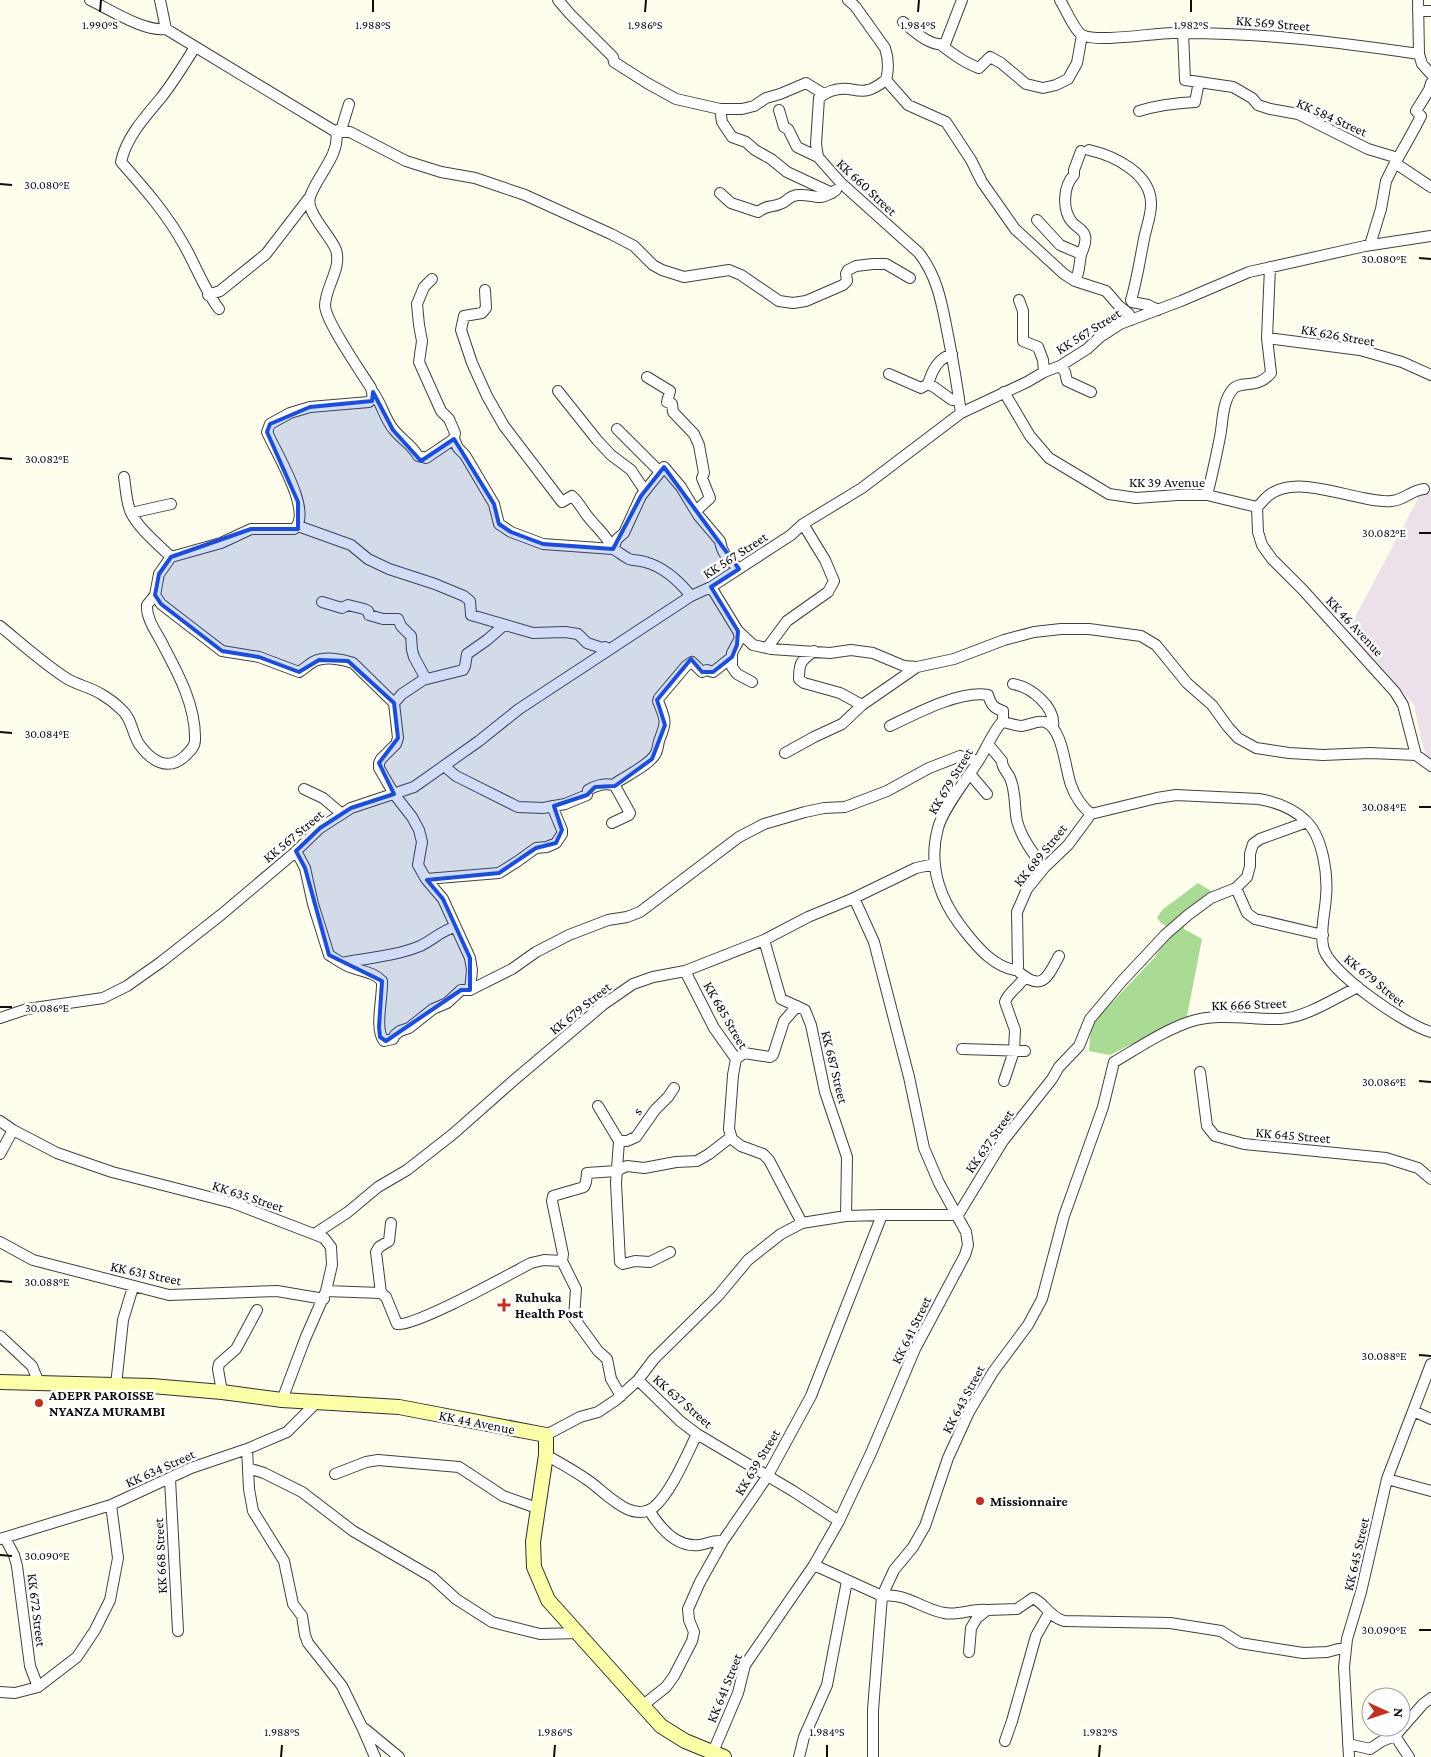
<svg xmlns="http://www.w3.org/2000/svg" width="1431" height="1757" viewBox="0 0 1431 1757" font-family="'Crimson Pro',serif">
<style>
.industrial{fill:#ece0eb}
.forest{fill:#a9db94}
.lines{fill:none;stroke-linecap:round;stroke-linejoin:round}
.street-casing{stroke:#404040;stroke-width:12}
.secondary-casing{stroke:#2f2f2f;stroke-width:16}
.street{stroke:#fff;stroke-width:10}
.secondary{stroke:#fbffa7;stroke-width:14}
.marked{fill:#1d4ed8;fill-opacity:0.2;stroke:#1d4ed8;stroke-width:4;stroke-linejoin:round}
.ticks{fill:none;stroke:#0d0d0d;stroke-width:2}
.poi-dot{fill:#c13120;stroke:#fff;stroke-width:2}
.labels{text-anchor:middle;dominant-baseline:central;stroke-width:5;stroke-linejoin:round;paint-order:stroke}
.street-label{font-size:14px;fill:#0d0d0d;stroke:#fff}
.poi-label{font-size:14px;font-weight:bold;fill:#0d0d0d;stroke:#fff;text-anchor:start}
.ticks-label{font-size:12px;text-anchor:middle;fill:#0d0d0d;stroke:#fff;stroke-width:5;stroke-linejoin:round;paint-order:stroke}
</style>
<rect width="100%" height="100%" fill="#fffeec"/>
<path class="industrial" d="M1422,491L1431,494V763L1427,760L1419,730L1414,704L1346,634Z"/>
<path class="forest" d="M1198,883L1211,891L1213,898L1183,922L1184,929L1202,939L1187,1016L1110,1055L1089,1051L1091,1025L1154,958L1173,930L1161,923L1157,918L1162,910Z"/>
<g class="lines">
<defs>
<path id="street" d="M90,0C111,10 144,32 166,29L336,132H350L406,161L441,172L475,178L525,195L611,234L634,246L653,265L662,270L684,277L729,270L741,275L779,301L793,303L806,301L843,285L847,281L846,274L848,270L856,266L873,264H886L910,278
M160,0L166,29
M558,0L570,14L613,57L614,62L647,83L676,99L720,109H742L754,106L766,98L780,94L806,83L824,94
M848,0L855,6L885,48C889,60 889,69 886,80C880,84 874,89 868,90C862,92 855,90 849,89C838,88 827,91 819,98L816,144L818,157L841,183L919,253C936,275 941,299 946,325C952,355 957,384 961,413
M1060,0C1065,8 1075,31 1082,35C1098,43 1153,33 1173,33C1256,32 1337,42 1419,54L1422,64L1431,74
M1418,0L1419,54
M1418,11H1431
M903,22C914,31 930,47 945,44L962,0
M1183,32L1185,80L1199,82
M941,45C953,54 965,63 979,68L990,57L1001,63L1026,84L1043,88L1056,85L1068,79L1077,63L1082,35
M195,47C184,65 173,83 160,99C144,118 126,138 121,162C144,188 167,214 184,245C196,266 204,289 219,309
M886,80L908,105L946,122L971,160L982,182L1015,229L1064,274L1075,281L1106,291L1119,306L1129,314L1131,320
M349,104L342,127L336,132C341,154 316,177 310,197C305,212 331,236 336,250C342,269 325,287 325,306C326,322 361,372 371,388L373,397L369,402L310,407L290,413L270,424L267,432C275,451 314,513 294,529H251L221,543L171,557L159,574L155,595L161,604L222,651L259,657L299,672C304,669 308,665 313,662C324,656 342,659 353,663L394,703L398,738L396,744L381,759L379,763V768L394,794L412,817L419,830L422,842L418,865L426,879L443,899L470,958L472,970L470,990
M720,109L722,122L732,137L746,142L755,150L771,159L787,172L832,193
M779,110L784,127L788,129L797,147L818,157
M1139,111C1158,105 1176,103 1195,102L1199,82L1233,87L1252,98L1258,105L1270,109L1298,114L1368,149L1398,158L1395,163L1431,187
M1089,150C1115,156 1152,174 1151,205C1151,216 1146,228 1144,239C1140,259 1137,280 1131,300L1132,302L1148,305L1158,310
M1398,158C1406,144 1414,130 1421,116L1416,111L1429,90L1431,83
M720,193L731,203L758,212C768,204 771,208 780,204C788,202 787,196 798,195C816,194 817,203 836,190
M1037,220L1060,245L1081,254
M1370,245L1381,209L1386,181L1395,163
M432,279L424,287L417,304L419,325L422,341L419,362L441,411L449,419L455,433L454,439L458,448L465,455L494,504L499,524L511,532L543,544L613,549L617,539L624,533L641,496L664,467L681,487L698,515L720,541C722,554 728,559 739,569
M1075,281C1080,272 1079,264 1081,255C1083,248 1087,243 1085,236C1084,230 1076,227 1072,222C1062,210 1063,186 1074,175V170L1081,151
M485,290L486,308L482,313L464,316L461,330L472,363L487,396L504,426L562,502L572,496C579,502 583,511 589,518C598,529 607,536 613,549C619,552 623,556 629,559C634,561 640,560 645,562C664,567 679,581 691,596
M208,295L220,291L266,254L309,198
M1019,300L1023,311V341L1038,347L1043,360L1044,372
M1267,338L1360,350L1402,362L1431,375
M1060,366L1065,372L1067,381L1091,392
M889,374L921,388L928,384L934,387L952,400L959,398
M647,377L670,391L667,402L672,404L673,412L694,434L699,445L704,473L702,478L710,498L696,511
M928,384C932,371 938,358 952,354
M558,391L597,440L611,455L631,470L645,491
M373,392C382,404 385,420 394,430C402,440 412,445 418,456L426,458L454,439
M1004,392L1030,436L1049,458L1109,494L1136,498L1178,495H1207L1257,507
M617,429L657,469L660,470L664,467
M124,477C126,489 126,502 131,513C140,530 158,544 171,557
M1207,495C1212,476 1216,457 1220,437C1223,422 1222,401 1233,389C1241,380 1257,390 1271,373L1267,338L1270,267
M1257,507L1258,532L1262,545L1272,559L1303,590L1395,692L1403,705L1416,755L1431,766
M1257,507C1261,504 1264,499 1268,496C1298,471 1357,504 1392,501C1404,500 1412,490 1424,489
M131,513L171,504
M298,526L351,545L368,559L389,569L435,584L464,596L470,601L471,615L533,633L565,632L578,634L587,643L602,648L605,647L609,649
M711,587L738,631L753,645L771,649L830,653L851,650L873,653L904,666L917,667L954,659L1004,640L1034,632L1061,629H1089L1141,636L1156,645L1187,683L1212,705L1228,727L1238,738L1256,748L1289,753L1323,755L1370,753L1416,755
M322,602L342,608L348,605L364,609L368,611L369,615L383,619H398L401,626L411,636L412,650L414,657L426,679
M0,626C22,644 43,663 66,678C77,685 90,687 101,694C108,698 116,704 122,710C132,719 132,733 139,744C151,761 168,772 185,756C190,751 195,747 195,740C196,707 179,675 164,647C158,634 146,620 147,605L155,595
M738,631L740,638L732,653V667L737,674L752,682
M767,648L787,621L828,592L834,581L825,560L803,524
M814,651C801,661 799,662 799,679L804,683L840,693L862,705
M1013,684C1031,687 1056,707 1053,727
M394,703L402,694L423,680L463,670L465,666L467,654L487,640L503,626
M890,726C915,714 960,690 988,695C991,704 993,708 1003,711V722
M988,744L1002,761C1002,769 1007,771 1010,778C1016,791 1014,807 1017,821C1022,839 1033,853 1044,868
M785,753L814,737L842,724L862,705L917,667
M444,766L456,776L518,807L543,808L565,804L587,795L588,790C597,785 606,782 615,786
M970,774L987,794
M304,789L323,798L342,814
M1091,814L1068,845L1044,868L1027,889L1017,912L1018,967L1015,970C995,967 979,949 967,934C942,904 927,868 938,828C943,809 966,780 977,763C986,750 991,735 1001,723L1003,722C1009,723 1016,726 1022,726C1030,725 1037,720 1045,722C1063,728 1065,769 1071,785C1075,796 1081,806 1091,814L1157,798L1176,795L1259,799C1276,802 1294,809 1306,821C1323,837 1328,875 1326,897C1325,913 1320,930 1323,946C1326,971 1407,1026 1431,1032
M612,823L629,815L630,813L615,786L616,783C626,776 651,764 656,753C658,749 658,745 659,741C667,721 666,721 658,701L659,698L686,666L692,662L702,672L707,670L713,672L732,657
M296,851L305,868L313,904L329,955C336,959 345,966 353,968C364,972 373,972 382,981C383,997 374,1029 384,1041L393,1039L395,1035L400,1031L409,1028L433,1009L447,1003L461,990H470L512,969L536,952L569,935L608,920L627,917L640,912L739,837L764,824L805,812L824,808L845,807L887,791L929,768L960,756L978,761
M426,879L499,873L518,861L536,848L547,847L556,843L562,834V830L552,806
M1236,888L1247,913L1255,919L1323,935
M764,940L781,999L805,1010L811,1025L825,1092L847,1157L846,1216
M342,963C368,958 396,956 420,946C433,940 442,930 455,927
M685,971L714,1028L736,1059L733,1075L729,1129L732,1139L741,1146L763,1154L769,1160L802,1223
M1020,973C1043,992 1048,976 1059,956
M0,1018L27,1009L103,998L127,986L161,962L222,914L293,854L320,828L351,808L414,787L479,741L519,709L691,596L711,587L791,535L803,524L862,488L961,413L1027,382L1044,372L1060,366L1087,349L1100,337L1120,324L1181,301L1249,272L1365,246L1431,236
M962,1049L1025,1051
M736,1059L744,1053L770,1057L773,1055L784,1021L797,1006
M1200,1072L1207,1126L1215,1136L1244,1144L1386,1158L1418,1168L1431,1179
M1004,1081L1014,1051L1015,1030L1005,1002C1008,992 1019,987 1025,977
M598,1106L619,1141L616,1183L620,1262L623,1264L635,1261L650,1262L670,1252
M0,1121L13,1130L57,1153L112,1172L233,1203L324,1238L331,1247L332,1265L326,1291L305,1339L282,1400
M619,1141H627L636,1137L655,1110L668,1097L674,1088
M0,1154L13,1130
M316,1233L348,1212L378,1187L407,1170L453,1134L513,1081L604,1004L633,984L653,977L685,971L764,940L808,917L854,898L916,868L935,864
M0,1242L33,1260L169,1295L277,1291L324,1299
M562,1261L576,1289L574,1318L598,1351L607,1359L611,1379L621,1396
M326,1291L381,1293L386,1297L397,1324C415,1327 510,1274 531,1263L544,1260L562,1261L563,1254L552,1201L553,1196L584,1187L586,1182L587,1173L616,1171L627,1166L644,1168L676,1162L697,1161L709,1154L731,1137
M381,1293L376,1252L379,1247L389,1241L391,1223
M0,1336L32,1366L39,1383
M638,1380L680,1421L697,1434L793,1491L839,1521
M116,1385L123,1320L133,1287
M222,1392L218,1369L219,1364L236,1349L257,1310
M1413,1411L1431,1419
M546,1435L580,1417L598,1412L616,1400L638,1380L654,1359L718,1296L748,1260L781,1234L802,1223L846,1216L882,1215H958L1003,1141L1052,1079L1059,1067L1079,1046L1090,1019L1122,981L1166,934L1188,915L1211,898L1236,888L1247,877L1250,866V854L1253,844L1260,839L1307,822
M247,1449L249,1489L253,1511L284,1561L293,1604L302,1616L305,1635L308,1643L342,1686L362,1727L375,1757
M546,1455C560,1463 575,1471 589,1481C606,1493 632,1524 654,1507C671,1493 687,1454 697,1434
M248,1468L264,1473L302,1492L353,1531L432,1577L456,1599L492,1622L540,1634L579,1633
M335,1474L366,1462L378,1460L459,1467L503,1496L537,1508
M170,1479L178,1631
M1387,1479L1431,1491
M649,1510C660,1528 676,1548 699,1545C709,1544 710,1540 723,1541
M5,1538L14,1555L17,1566L30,1666L38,1687
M0,1539L111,1505L191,1468L247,1449L287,1432L318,1401
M814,1565L882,1596C905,1592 922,1609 944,1613C959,1616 973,1608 987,1610
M969,1652L971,1628L977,1618L987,1610L1017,1609L1033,1598C1046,1604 1048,1616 1064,1621L1170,1623L1221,1631L1240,1643L1303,1653L1327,1652L1346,1647
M0,1692L15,1693L38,1687L77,1657L95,1630L110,1600L118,1558L111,1505
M642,1706L666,1687L674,1676L692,1641L694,1632L689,1620L688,1609L700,1582L723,1541L767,1477L811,1396L882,1215
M365,1729L399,1757
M1395,1736L1423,1704L1431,1698
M1005,1741L1012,1721L1036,1636L1049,1613
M1348,1744L1370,1749L1382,1741L1395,1736L1409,1757
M713,1752L738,1693L745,1665L814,1565L839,1521L871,1453L915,1349L965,1255L968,1245L966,1232L939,1183L924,1148L909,1077L874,942L854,898
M799,1757L804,1737L827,1685L847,1581
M873,1757V1710L882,1596L894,1570L913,1547L925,1526L948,1458L969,1412L993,1372L1028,1325L1042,1299L1064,1216L1103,1107L1114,1062C1138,1048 1163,1031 1189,1022C1218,1012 1251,1020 1281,1019C1307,1017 1335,998 1358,987
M1349,1757L1344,1667L1347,1639L1361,1592L1387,1479L1431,1364"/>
<path id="secondary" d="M0,1382L152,1386L222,1392L282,1400L399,1407L546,1435V1455L533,1542L534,1567L548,1600L661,1726L685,1741L724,1757"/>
</defs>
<use href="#street" class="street-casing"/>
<use href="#secondary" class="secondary-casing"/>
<use href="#street" class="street"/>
<use href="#secondary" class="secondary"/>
</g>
<path class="marked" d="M373,392L393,430L421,461L454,439L494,504L499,524L511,532L543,544L613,549L641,496L664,467L739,569L711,587L738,631L737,645L732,657L713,672H702L691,659L657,700L665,725L652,759L615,786L595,787L587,795L554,806L562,830L556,843L536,848L499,873L427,880L443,899L470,958V990H461L386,1041L380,1037L379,1027L382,981L329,955L305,868L296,851L320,828L351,808L394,794L379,763L398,738L394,703L348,661L319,660L299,672L259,657L222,651L161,604L155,595L159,574L171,557L251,529H298V502L267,432L270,424L310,407L372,401Z"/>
<path class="ticks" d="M100,12L101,0M373,12V0M645,12L646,0M918,12L919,0M1191,12V0M0,184L12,185M1419,258L1431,259M0,458L12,459M1419,533H1431M0,732L12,733M1419,807H1431M0,1007H12M1419,1081L1431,1082M0,1281L12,1282M1419,1355L1431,1356M0,1555L12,1556M1419,1630H1431M281,1757L282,1745M554,1757L555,1745M827,1757V1745M1099,1757L1100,1745"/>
<g class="poi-dot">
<path d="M501.5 1297.5h5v5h5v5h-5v5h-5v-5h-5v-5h5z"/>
<circle cx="39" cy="1403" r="5"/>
<circle cx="980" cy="1501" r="5"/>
</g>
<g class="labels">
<g class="street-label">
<text transform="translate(1273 23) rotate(5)">KK 569 Street</text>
<text transform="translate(1332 117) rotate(24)">KK 584 Street</text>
<text transform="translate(867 187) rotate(43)">KK 660 Street</text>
<text transform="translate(1088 331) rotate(-32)">KK 567 Street</text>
<text transform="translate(1338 335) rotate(10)">KK 626 Street</text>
<text x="1167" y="482">KK 39 Avenue</text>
<text transform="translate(735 555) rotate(-33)">KK 567 Street</text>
<text transform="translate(1355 626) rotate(47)">KK 46 Avenue</text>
<text transform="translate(950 781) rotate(-59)">KK 679 Street</text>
<text transform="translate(293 836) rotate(-40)">KK 567 Street</text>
<text transform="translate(1040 855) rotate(-51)">KK 689 Street</text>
<text transform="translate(1375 980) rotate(39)">KK 679 Street</text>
<text transform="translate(1249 1004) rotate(-2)">KK 666 Street</text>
<text transform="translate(580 1008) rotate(-39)">KK 679 Street</text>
<text transform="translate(726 1015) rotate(60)">KK 685 Street</text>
<text transform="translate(835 1067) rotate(76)">KK 687 Street</text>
<text transform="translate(637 1111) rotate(-55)">s</text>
<text transform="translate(1293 1135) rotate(5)">KK 645 Street</text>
<text transform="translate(989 1141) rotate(-55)">KK 637 Street</text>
<text transform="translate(248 1196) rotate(18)">KK 635 Street</text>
<text transform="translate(146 1273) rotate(12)">KK 631 Street</text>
<text transform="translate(911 1330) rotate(-64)">KK 641 Street</text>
<text transform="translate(963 1399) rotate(-62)">KK 643 Street</text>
<text transform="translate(683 1401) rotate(41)">KK 637 Street</text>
<text transform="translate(477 1422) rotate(11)">KK 44 Avenue</text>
<text transform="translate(757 1462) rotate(-59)">KK 639 Street</text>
<text transform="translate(160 1468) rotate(-24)">KK 634 Street</text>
<text transform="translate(1356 1554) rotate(-77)">KK 645 Street</text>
<text transform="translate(160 1556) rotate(-93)">KK 668 Street</text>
<text transform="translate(37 1610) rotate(83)">KK 672 Street</text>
<text transform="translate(724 1688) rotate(-68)">KK 641 Street</text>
</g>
<g class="poi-label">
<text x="515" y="1297">Ruhuka<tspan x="515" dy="16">Health Post</tspan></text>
<text x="49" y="1395">ADEPR PAROISSE<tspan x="49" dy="16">NYANZA MURAMBI</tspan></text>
<text x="990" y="1501">Missionnaire</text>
</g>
</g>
<g class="ticks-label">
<text x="100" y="29">1.990°S</text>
<text x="373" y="29">1.988°S</text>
<text x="645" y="29">1.986°S</text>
<text x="918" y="29">1.984°S</text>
<text x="1191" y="29">1.982°S</text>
<text x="47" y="189">30.080°E</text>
<text x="1384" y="263">30.080°E</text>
<text x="47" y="463">30.082°E</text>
<text x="1384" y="537">30.082°E</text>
<text x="47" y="738">30.084°E</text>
<text x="1384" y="811">30.084°E</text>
<text x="47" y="1012">30.086°E</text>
<text x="1384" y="1086">30.086°E</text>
<text x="47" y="1286">30.088°E</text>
<text x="1384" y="1360">30.088°E</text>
<text x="47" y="1560">30.090°E</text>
<text x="1384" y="1634">30.090°E</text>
<text x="282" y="1736">1.988°S</text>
<text x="555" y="1736">1.986°S</text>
<text x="827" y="1736">1.984°S</text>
<text x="1100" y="1736">1.982°S</text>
</g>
<g transform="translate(1386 1712) rotate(93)"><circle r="24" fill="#ffffff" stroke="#9e9e9e"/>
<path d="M0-4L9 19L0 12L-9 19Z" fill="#c13120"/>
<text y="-8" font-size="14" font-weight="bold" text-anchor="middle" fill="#0d0d0d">N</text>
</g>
</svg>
